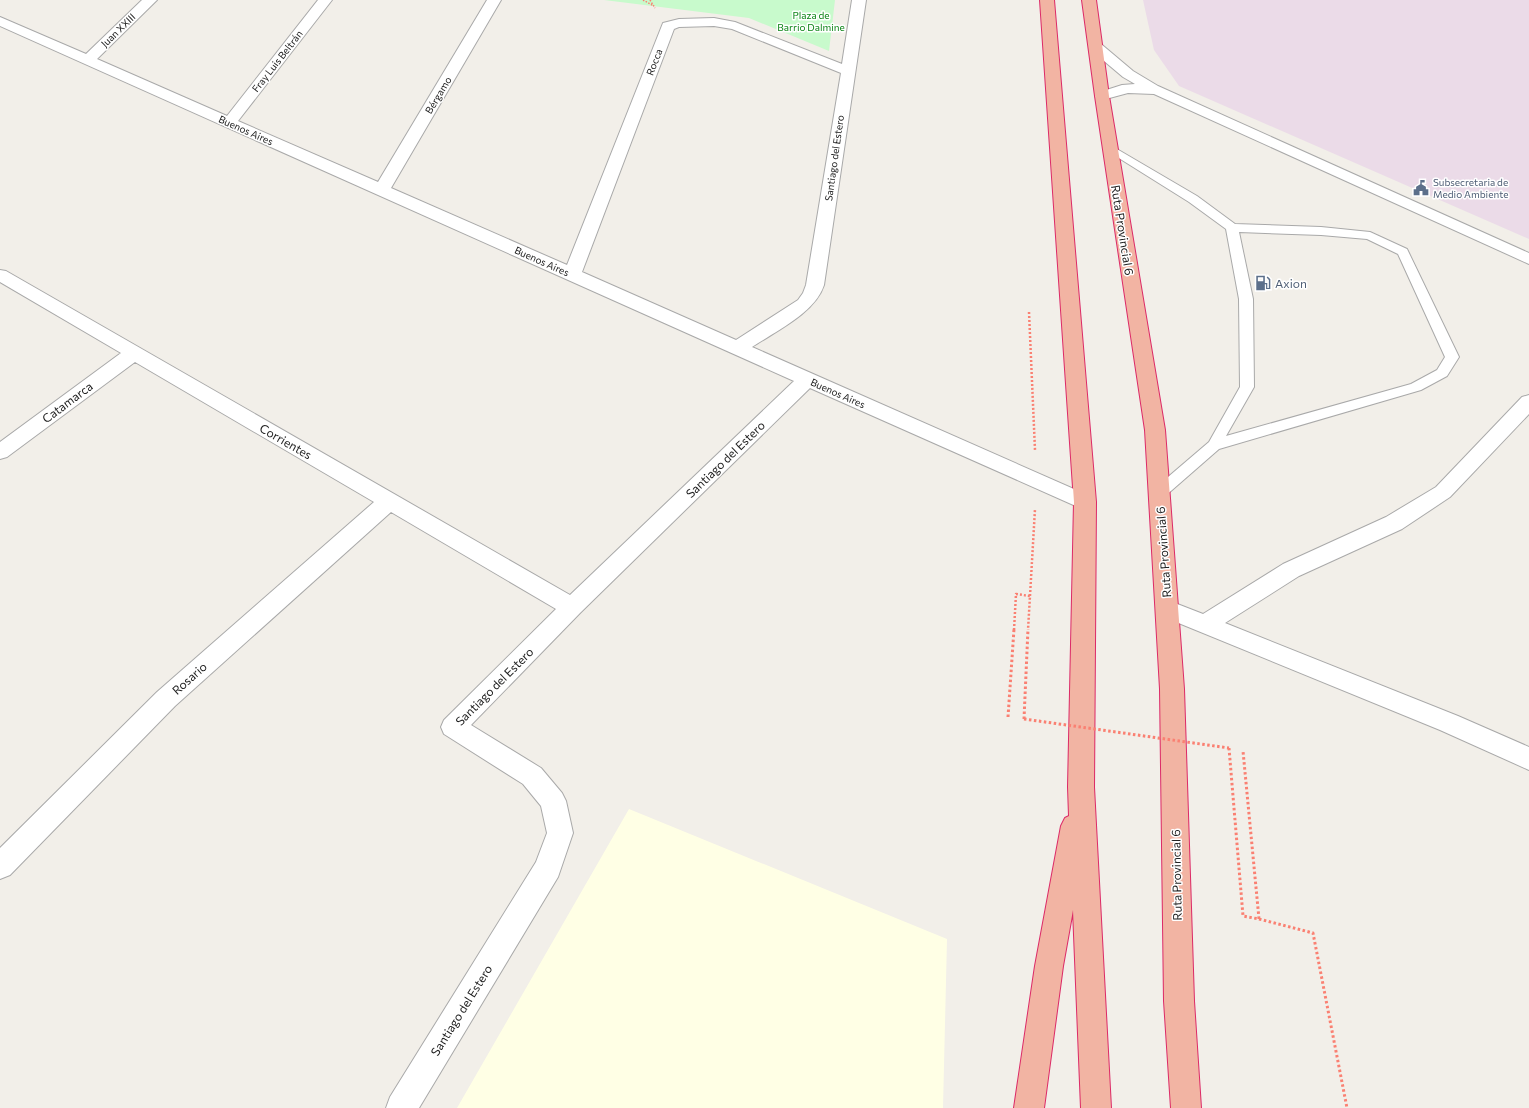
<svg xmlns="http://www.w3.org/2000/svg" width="1529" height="1108" viewBox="0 0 1529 1108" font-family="Commissioner,sans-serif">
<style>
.industrial{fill:#ebdbe8}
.education{fill:#ffffe5}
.park{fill:#c8facc}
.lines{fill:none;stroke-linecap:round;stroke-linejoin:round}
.service-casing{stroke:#a9a9a9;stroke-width:2}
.minor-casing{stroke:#a9a9a9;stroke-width:2}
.trunk-casing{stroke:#dc2a67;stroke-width:2}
.path-far2{stroke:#fa8072;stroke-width:1.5;stroke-dasharray:1.5 1.5;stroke-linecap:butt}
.path-far1{stroke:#fa8072;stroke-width:2.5;stroke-dasharray:2 2;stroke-linecap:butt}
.path{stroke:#fa8072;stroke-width:3;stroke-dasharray:2.5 2.5;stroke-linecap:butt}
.service{fill:#fff;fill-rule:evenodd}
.minor{fill:#fff;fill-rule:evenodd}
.trunk{fill:#f2b4a3;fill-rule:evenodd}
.path-bridge{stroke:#fa8072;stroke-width:3;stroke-dasharray:2.5 2.5;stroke-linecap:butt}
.labels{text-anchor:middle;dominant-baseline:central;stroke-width:3;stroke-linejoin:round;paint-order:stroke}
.far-park-label{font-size:10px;fill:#0c8416;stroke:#fff}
.far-street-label{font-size:10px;fill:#222;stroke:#fff}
.far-service-label{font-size:10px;fill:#4e5e75;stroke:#fff;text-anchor:start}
.street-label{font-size:12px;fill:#222;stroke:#fff}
.service-label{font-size:12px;fill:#4e5e75;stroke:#fff;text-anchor:start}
</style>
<rect width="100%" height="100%" fill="#f2efe9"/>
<path class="industrial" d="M1143,0H1529V239L1179,86L1154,50Z"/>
<path class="education" d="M629,809L947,939L943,1108H457Z"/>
<path class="park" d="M604,0H835L829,51L749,18Z"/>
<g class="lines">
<defs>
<path id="service" d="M1110,145L1197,196L1235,224L1321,227L1370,232L1407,249L1459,357L1447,376L1421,390L1219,449L1164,497L1159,499L1154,497L1151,493L1154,489L1209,442L1240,387L1239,299L1226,229L1189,202L1106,150L1104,148ZM1239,232L1321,235L1367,239L1398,254L1445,357L1437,370L1411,384L1226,436L1254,387L1253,299Z"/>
<path id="minor" d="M142,0H157L97,59L227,116L318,0H332L238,121L378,182L487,0H501L391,188L567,265L663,23L679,19L714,18L735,22L842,64L852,0H866L824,285C815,313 776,331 752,347L1092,497L1096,502L1092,507L1085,510L1078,507L810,388L580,613L471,725L541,768L562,793L566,801L573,833L558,877L419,1108H386L390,1097L536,862L547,833L541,806L523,784L444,734L441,727L444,720L556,609L391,512L175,706L10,875L0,879V848L157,692L374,502L135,362L7,457L0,459V442L121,353L0,282V270L6,271L570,595L794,381L0,26V17L86,54ZM714,26L732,29L841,73L806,285L803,293L798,300L736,340L582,272L674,29L679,27Z
M1096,43L1101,44L1133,71L1158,86L1529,253V264L1154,94L1128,93L1102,100L1097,99L1095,96L1097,93L1122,85L1135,84L1123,77L1091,50L1089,47L1091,44Z
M1529,395V414L1450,497L1402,529L1299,576L1225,623L1458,716L1529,747V770L1440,730L1159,615L1156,609L1159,603L1167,600L1203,614L1283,564L1386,517L1436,487L1522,397Z"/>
<path id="trunk" d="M1040,0H1054L1096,502L1094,787L1111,1108H1081L1073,910L1063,966L1044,1108H1014L1035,966L1061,826L1065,818L1069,816L1068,787L1074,502Z
M1082,0H1096L1109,96L1165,430L1184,689L1194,1001L1201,1108H1171L1164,1001L1160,689L1145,430L1095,96Z"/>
</defs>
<use href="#service" class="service-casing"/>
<use href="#minor" class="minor-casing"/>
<use href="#trunk" class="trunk-casing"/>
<path class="path-far2" d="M643,0L654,6
M650,0L655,8"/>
<path class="path-far1" d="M1029,312L1035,450
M1030,596L1035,509
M1014,630L1016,594L1030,596L1028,630"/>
<path class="path" d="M1008,717L1014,629
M1024,719L1028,629
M1229,748L1243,916L1259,919L1243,751
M1259,919L1313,933L1347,1108"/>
<use href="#service" class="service"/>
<use href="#minor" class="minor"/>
<use href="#trunk" class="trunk"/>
<path class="path-bridge" d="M1024,719L1229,748"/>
</g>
<defs>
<symbol id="civic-bare" viewBox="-9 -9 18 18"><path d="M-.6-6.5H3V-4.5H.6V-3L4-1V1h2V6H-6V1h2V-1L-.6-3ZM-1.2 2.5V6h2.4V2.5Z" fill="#5c6f8a" stroke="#fff" stroke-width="2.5" paint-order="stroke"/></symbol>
<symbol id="fuel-bare" viewBox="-9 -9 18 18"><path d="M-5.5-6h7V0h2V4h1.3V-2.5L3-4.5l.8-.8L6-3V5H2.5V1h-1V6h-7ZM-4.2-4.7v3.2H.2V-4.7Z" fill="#5c6f8a" stroke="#fff" stroke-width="2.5" paint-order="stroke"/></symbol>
</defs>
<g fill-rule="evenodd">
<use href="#civic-bare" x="1410" y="177" width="22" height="22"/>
<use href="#fuel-bare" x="1252" y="272" width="22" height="22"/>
</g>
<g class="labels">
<g class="far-park-label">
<text x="811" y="15">Plaza de<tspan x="811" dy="12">Barrio Dalmine</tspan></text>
</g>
<g class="far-street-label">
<text transform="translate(118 30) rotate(-44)">Juan XXIII</text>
<text transform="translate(277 61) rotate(-52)">Fray Luis Beltrán</text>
<text transform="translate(654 62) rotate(-69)">Rocca</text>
<text transform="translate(438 95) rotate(-59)">Bérgamo</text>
<text transform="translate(246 130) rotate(24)">Buenos Aires</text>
<text transform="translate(834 158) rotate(-82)">Santiago del Estero</text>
<text transform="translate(542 261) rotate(24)">Buenos Aires</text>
<text transform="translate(838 393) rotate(24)">Buenos Aires</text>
</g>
<g class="far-service-label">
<text x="1433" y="182">Subsecretaria de<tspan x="1433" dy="12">Medio Ambiente</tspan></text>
</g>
<g class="street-label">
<text transform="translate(1123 230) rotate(81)">Ruta Provincial 6</text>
<text transform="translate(67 402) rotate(-37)">Catamarca</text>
<text transform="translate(286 441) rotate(30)">Corrientes</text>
<text transform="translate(725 459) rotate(-44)">Santiago del Estero</text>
<text transform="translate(1163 552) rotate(-94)">Ruta Provincial 6</text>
<text transform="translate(189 678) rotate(-42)">Rosario</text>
<text transform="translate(494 686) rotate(-45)">Santiago del Estero</text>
<text transform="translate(1176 875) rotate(-91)">Ruta Provincial 6</text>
<text transform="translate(461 1010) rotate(-58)">Santiago del Estero</text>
</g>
<g class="service-label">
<text x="1275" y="283">Axion</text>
</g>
</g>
</svg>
